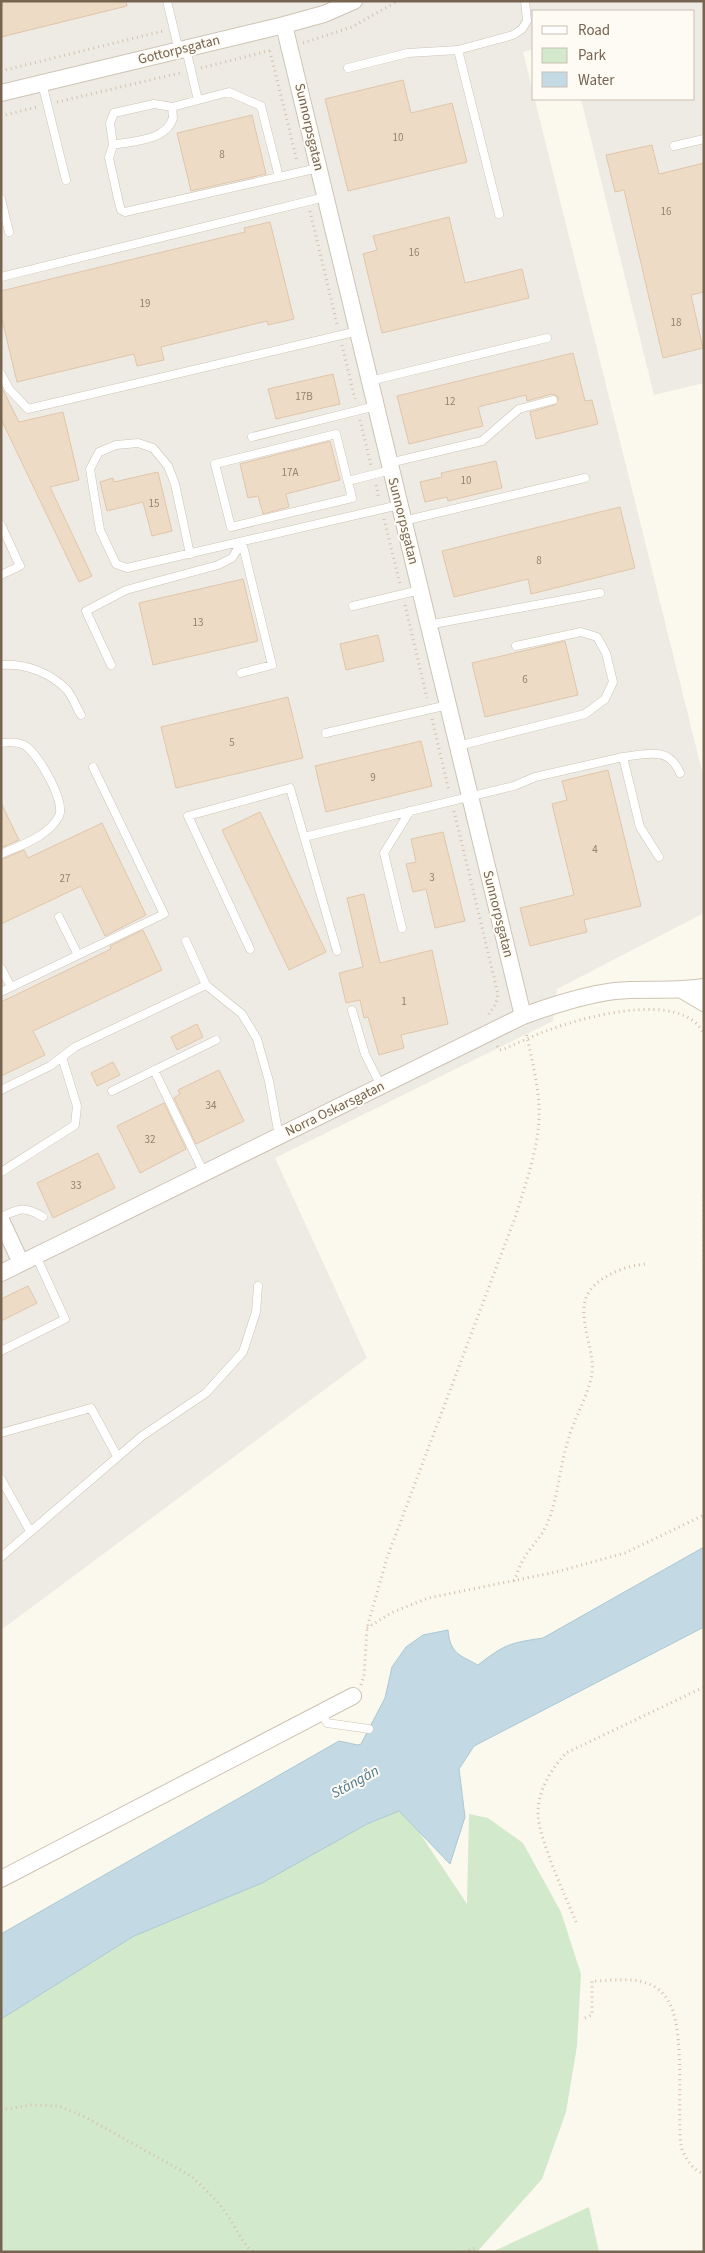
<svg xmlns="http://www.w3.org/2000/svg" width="705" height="2253" viewBox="0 0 705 2253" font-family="'Source Sans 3',sans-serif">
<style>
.industrial{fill:#eeebe5}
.green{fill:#d3e9cc}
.water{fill:#c3dae4;stroke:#aac8d5}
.building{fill:#eddbc5;stroke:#e0c6a9}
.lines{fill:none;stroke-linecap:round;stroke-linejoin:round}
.lane-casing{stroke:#cdc3b3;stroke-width:9}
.street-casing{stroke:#cdc3b3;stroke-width:18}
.path{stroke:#d4c0aa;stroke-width:3;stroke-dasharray:1 4;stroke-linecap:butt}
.lane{stroke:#fff;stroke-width:8}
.street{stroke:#fff;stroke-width:16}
.labels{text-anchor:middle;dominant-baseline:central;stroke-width:4;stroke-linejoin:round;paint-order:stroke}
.number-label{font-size:11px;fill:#94826e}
.street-label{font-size:14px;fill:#766451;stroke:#fefbf4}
.water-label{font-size:15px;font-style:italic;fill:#4f7a8d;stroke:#fefbf4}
</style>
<rect width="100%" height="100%" fill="#fbf8ed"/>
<path class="industrial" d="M1,1H704V383L654,395L581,99H694V11H534V49L523,52L704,779V913L557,989L553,1021L275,1158L367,1358L1,1630Z"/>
<path class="green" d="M399,1811L413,1823L467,1904L469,1814L488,1818L523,1843L561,1912L581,1974L577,2046L566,2112L542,2179L477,2252H1V2019L134,1936L262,1883L367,1824Z
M589,2207L599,2252H492Z"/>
<path class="water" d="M704,1547V1627L474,1746L459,1769L465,1817L450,1864L399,1811L367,1824L262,1883L134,1936L1,2019V1934L339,1741L358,1745L361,1744L385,1698L392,1667L406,1647L423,1635L448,1630C450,1653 459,1655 478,1665C505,1644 510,1643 543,1638Z"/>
<path class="building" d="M1,1H126L127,6L1,37Z
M403,80L411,113L452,103L467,162L348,191L325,99Z
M252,115L266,174L191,191L177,133Z
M652,145L659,174L704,163V292L691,295L703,348L663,358L624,190L615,192L606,155Z
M449,217L465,283L522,269L529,298L382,333L363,254L377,250L373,236Z
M270,222L294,319L268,325L267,321L161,347L164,360L137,366L134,354L17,382L1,315V291L245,232L244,228Z
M573,353L585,401L592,400L598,424L536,439L530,412L555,405L558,399L557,396L552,394L527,401L526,395L478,407L483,426L409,444L397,396Z
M333,374L340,404L276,419L268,389Z
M1,386L19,422L63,412L79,480L50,487L92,576L79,582L1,419Z
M330,441L340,480L286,494L289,507L263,514L258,496L248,498L240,464Z
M496,461L502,488L448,501L447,497L425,502L420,482L442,477L441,473Z
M158,472L172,531L152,536L143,502L107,511L100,482L113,478L114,482Z
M620,507L635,568L531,594L528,579L454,597L442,551Z
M243,579L258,641L153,665L139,603Z
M378,635L384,661L346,670L340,644Z
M565,641L578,695L485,717L472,663Z
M288,697L303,758L176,788L161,727Z
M421,741L432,786L326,812L315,766Z
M608,770L641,906L584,920L587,932L530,946L520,908L574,895L552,804L567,800L562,781Z
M1,803L19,840L1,848Z
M260,812L326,952L289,970L222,830Z
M102,823L146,915L105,936L81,886L1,924V860L24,850L28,858Z
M443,832L465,921L435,928L426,889L413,892L406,864L416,862L411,839Z
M364,894L380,963L432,950L448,1024L401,1035L404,1048L379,1055L368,1017L364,1018L360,1000L346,1003L339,973L363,967L347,898Z
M143,930L162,970L33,1031L45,1055L1,1076V1002L111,949L110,946Z
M197,1024L203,1037L177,1050L171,1037Z
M113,1062L120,1075L97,1086L91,1073Z
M219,1070L244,1121L196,1144L174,1098L180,1094L178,1090Z
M164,1103L186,1149L140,1173L117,1126Z
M98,1153L115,1188L53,1218L37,1183Z
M28,1286L37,1303L1,1321V1299Z"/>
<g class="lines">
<defs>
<path id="lane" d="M167,1L179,51
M186,49L198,100
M458,50L499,214
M348,68L408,53L458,50L513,35L522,29L527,21L525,1
M42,83L66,180
M172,107L173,118C166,141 133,141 113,145L110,123L114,113L154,104L172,107L229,92L261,106L279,177L318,168
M113,145L109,158L119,203L121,210L125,212L279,177
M674,146L704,139
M1,199L9,232
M1,277L325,197
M1,374L9,389L28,409L358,331
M370,381L547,338
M336,434L352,498L231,527L215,464Z
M252,437L376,406
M389,463L482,441L519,409L553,400
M348,481L391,470
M403,521L585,478
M1,525L20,566L1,575
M190,554L175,484L168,466L153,448L138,443L116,445L99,452L90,469L100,530L116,564L127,568L399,505
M353,606L420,590
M428,625L600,593
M1,665C25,663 51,673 67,690C73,697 76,707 81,715
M111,665L86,611L126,590L218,565L232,558L242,542
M241,673L272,665L242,542
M326,733L448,705
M1,743C9,742 21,742 27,747C39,756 66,802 59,816C48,837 21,845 1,854
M458,746L585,714L605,699L613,682L606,653L597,637L581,632L516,646
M623,757C647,754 669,746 680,773
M304,837L514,786L535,777L623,757L640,827L659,857
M59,917L78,955
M402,928L384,853L410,811
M186,941L206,985L242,1014L257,1039L269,1081L279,1136
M250,949L188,816L290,788L337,951
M1,968L11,987
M1,992L164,914L93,767
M352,1010L365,1054L381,1086
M154,1070L204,1173
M1,1090L50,1066L75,1047L206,985
M112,1091L216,1040
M1,1172L75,1125L77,1106L62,1057
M1,1217C20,1208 25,1206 43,1217
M1,1351L65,1319L36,1256
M1,1433L91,1408L117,1456
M1,1479L30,1531
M1,1557L142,1436L206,1393L243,1352L256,1312L258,1286
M320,1711L327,1723L369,1729"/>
<path id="street" d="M284,25L523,1016
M1,93L284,25L324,14L354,1
M682,990L704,1003
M1,1220L21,1263
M1,1273L523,1016C553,1005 583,995 615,991C645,988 674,992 704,987
M1,1879L353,1696"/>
</defs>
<use href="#lane" class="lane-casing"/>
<use href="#street" class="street-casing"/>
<path class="path" d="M303,43L352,27L398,1
M270,51L297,161
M201,68L272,50
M1,71L163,31
M57,102L180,73
M1,116L37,107
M310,211L337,324
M342,345L355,399
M360,420L371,465
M376,485L379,499
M384,519L400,584
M405,605L427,698
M432,719L449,791
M454,811L498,994L496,1004L488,1015
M497,1046L500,1050L504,1049C520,1042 537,1034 554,1028C590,1016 682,990 704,1034
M704,1195V1272
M514,1581C517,1574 519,1567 523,1560C530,1547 542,1537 548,1522C559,1494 560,1463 570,1434C577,1413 588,1395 592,1374C595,1351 578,1320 586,1298C593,1278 626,1265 646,1264
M367,1628L391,1613L428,1598L556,1572L625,1553L704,1515
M361,1685L364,1676L367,1628L387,1558L516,1215C527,1179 541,1142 539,1104C537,1080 531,1055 526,1032
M576,1922C565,1895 540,1842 538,1815C537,1792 551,1769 566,1753L704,1687
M585,2018L592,2015V1981C609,1981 630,1977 646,1983C657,1986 666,1995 671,2006C685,2039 677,2108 681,2147C686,2159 692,2170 704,2174
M1,2110L31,2105L59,2106L87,2118L191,2176C204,2188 218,2201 228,2216C236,2228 242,2243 253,2252
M464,2252L475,2248L476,2252"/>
<use href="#lane" class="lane"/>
<use href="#street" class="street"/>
</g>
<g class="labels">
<g class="number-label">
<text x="398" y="137">10</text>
<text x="222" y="154">8</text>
<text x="666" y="211">16</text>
<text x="414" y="252">16</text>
<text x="145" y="303">19</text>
<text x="676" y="322">18</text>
<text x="304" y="396">17B</text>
<text x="450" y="401">12</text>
<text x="290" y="472">17A</text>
<text x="466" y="480">10</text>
<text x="154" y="503">15</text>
<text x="539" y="560">8</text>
<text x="198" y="622">13</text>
<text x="525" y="679">6</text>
<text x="232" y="742">5</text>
<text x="373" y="777">9</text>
<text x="595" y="849">4</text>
<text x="432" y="877">3</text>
<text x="65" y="878">27</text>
<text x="404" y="1001">1</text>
<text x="211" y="1105">34</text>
<text x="150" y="1139">32</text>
<text x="76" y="1185">33</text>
</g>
<g class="street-label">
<text transform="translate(179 50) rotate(-14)">Gottorpsgatan</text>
<text transform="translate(309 127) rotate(77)">Sunnorpsgatan</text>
<text transform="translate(403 521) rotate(76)">Sunnorpsgatan</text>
<text transform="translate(498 914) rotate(76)">Sunnorpsgatan</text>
<text transform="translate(335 1109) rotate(-26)">Norra Oskarsgatan</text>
</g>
<g class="water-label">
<text transform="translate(355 1782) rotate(-29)">Stångån</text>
</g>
</g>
<rect width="705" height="2253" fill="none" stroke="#766451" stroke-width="5"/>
<rect x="532" y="10" width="162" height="90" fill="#fefbf4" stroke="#c8bfb3"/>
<rect x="542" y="26" width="25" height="8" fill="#ffffff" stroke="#c8bfb3"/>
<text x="578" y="35" font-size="15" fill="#766451">Road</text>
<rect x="542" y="48" width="25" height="15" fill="#d3e9cc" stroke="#c8bfb3"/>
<text x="578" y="60" font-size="15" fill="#766451">Park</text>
<rect x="542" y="72" width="25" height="15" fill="#c3dae4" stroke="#c8bfb3"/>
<text x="578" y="85" font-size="15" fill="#766451">Water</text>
</svg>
